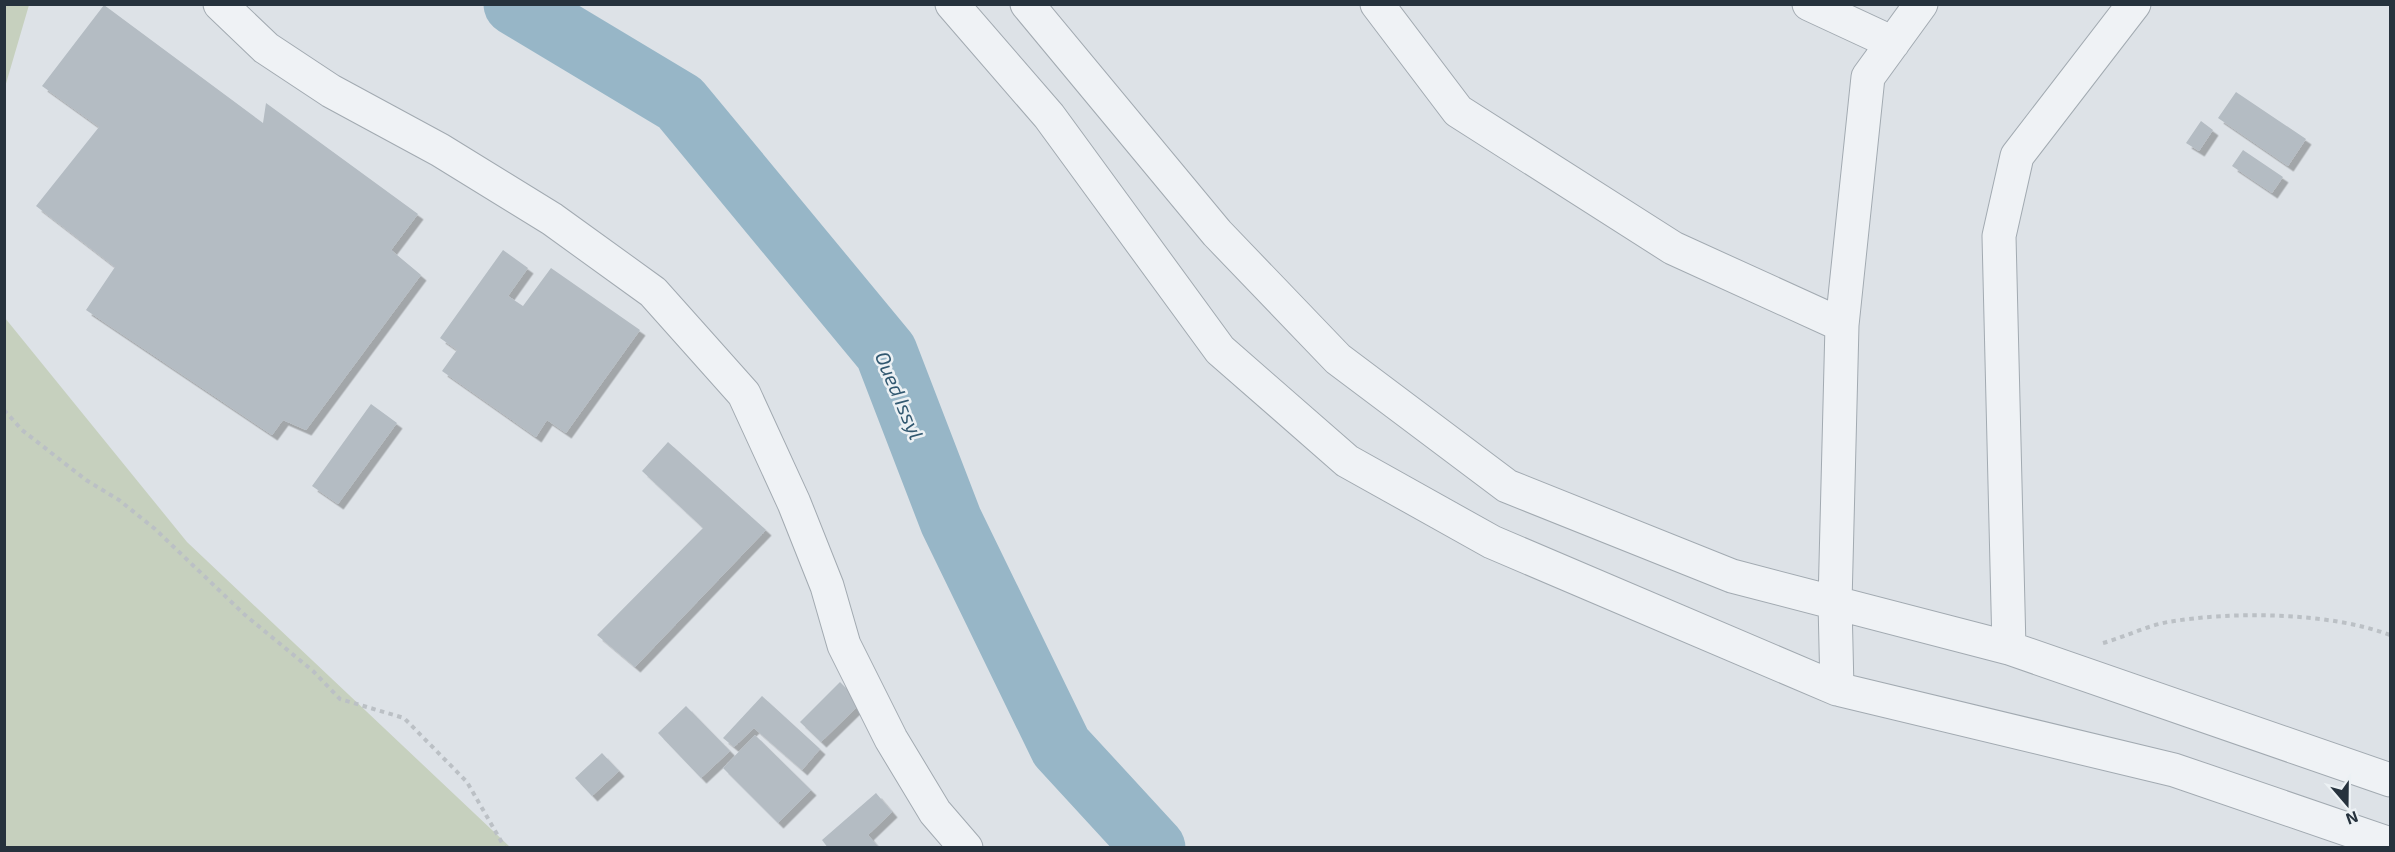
<svg xmlns="http://www.w3.org/2000/svg" width="2395" height="852" viewBox="0 0 2395 852" font-family="'Exo 2',sans-serif">
<style>
.green{fill:#c6d0be}
.lines{fill:none;stroke-linecap:round;stroke-linejoin:round}
.river{stroke:#97b6c7;stroke-width:63}
.building{fill:#b4bcc3;filter:url(#shadow)}
.minor-casing{stroke:#a2aab1;stroke-width:35}
.path{stroke:#bbc0c5;stroke-width:4;stroke-dasharray:4.5 4.5;stroke-linecap:butt}
.minor{stroke:#eff2f5;stroke-width:33}
.labels{text-anchor:middle;dominant-baseline:central;stroke-width:5;stroke-linejoin:round;paint-order:stroke}
.water-label{font-size:20px;font-style:italic;fill:#315870;stroke:#ecf1f4}
</style>
<defs>
<filter id="shadow"><feDropShadow dx="5.5" dy="5.5" stdDeviation="0" flood-color="#0004"/></filter>
</defs>
<rect width="100%" height="100%" fill="#dde2e7"/>
<path class="green" d="M5,4L29,5L5,87L4,5Z
M5,318L187,542L510,847H5Z"/>
<g class="lines">
<path class="river" d="M515,4L680,103L886,352L951,521L1061,747L1154,848"/>
</g>
<path class="building" d="M104,5L263,123L266,103L418,214L391,250L421,275L306,430L283,420L272,435L86,310L115,267L36,206L99,127L42,86Z
M2236,92L2306,139L2288,166L2218,118Z
M2201,121L2213,130L2199,151L2186,143Z
M2243,150L2283,177L2272,193L2232,166Z
M503,250L528,268L508,296L523,306L551,268L640,330L566,433L547,420L536,437L442,371L457,350L440,338Z
M371,404L397,423L338,504L312,486Z
M668,442L766,530L635,667L597,635L703,528L642,471Z
M840,682L861,703L821,742L800,722Z
M762,696L820,749L802,770L754,728L734,747L723,738Z
M686,706L730,751L701,778L658,733Z
M755,735L811,790L778,823L723,768Z
M602,753L619,771L592,796L575,778Z
M876,793L892,812L868,835L879,848H828L822,840Z"/>
<g class="lines">
<defs>
<path id="minor" d="M220,4L266,48L331,91L440,150L552,219L653,292L703,348L744,394L794,503L827,586L844,645L891,739L935,812L966,848
M952,4L1049,116L1220,350L1347,461L1492,542L1837,689L2174,770L2390,844
M1027,4L1217,233L1338,359L1507,486L1732,576L2009,648L2390,780
M1377,4L1458,111L1673,248L1842,325
M1809,4L1893,43
M2009,648L1999,236L2017,156L2134,4
M1837,689L1835,603L1842,325L1868,77L1921,4"/>
</defs>
<use href="#minor" class="minor-casing"/>
<path class="path" d="M4,410L22,430L86,480L119,500L155,529L245,615L313,671L340,699L404,718L467,782L505,848
M2103,643C2125,637 2146,626 2168,622C2232,611 2329,612 2390,635"/>
<use href="#minor" class="minor"/>
</g>
<g class="labels">
<g class="water-label">
<text transform="translate(900 395) rotate(67)">Oued Issyl</text>
</g>
</g>
<rect width="2395" height="852" fill="none" stroke="#26323d" stroke-width="12"/>
<g transform="translate(2347 804) rotate(160)" stroke="#ecf1f4" stroke-width="4.5" paint-order="stroke">
<path d="M0-4.5L10 22L0 15L-10 22Z" fill="#26323d"/>
<text y="-9" font-size="16" font-weight="bold" text-anchor="middle" fill="#26323d">N</text>
</g>
</svg>
